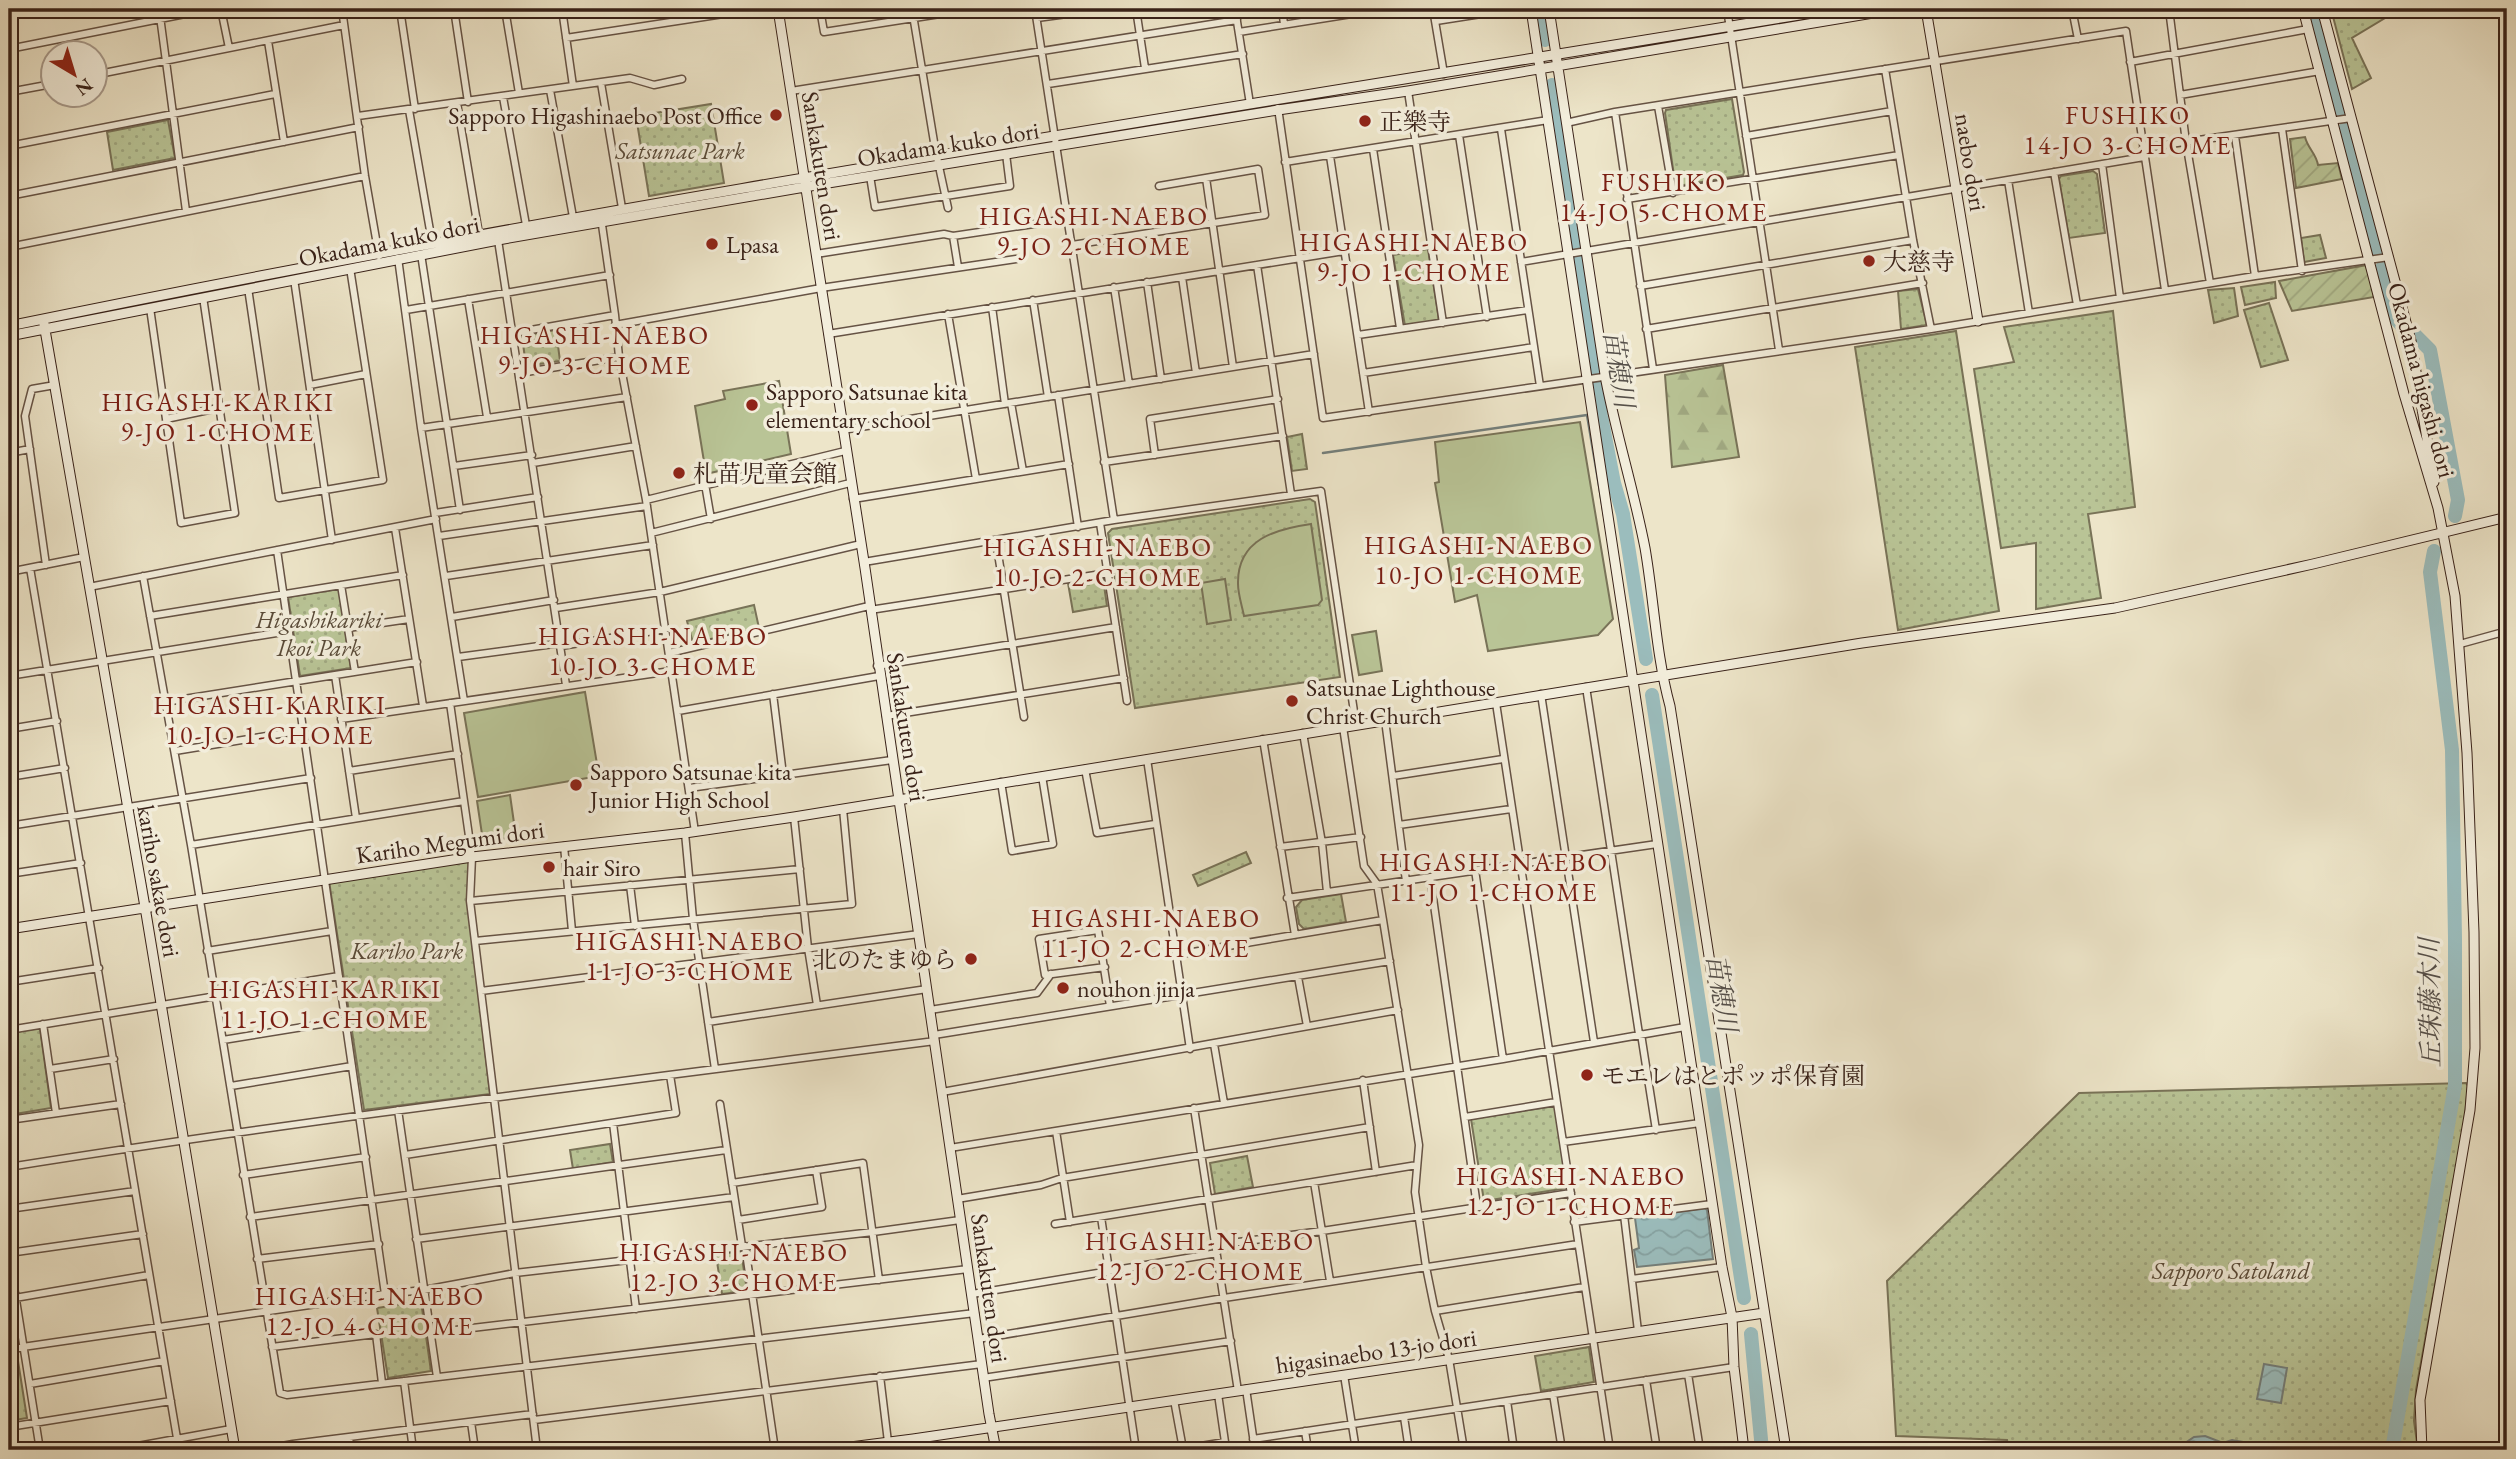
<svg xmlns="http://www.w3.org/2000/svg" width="2516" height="1459" viewBox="0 0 2516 1459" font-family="'EB Garamond','Noto Serif JP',serif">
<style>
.grass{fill:url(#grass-dots);stroke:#797358;stroke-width:2}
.forest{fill:url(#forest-firs);stroke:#797358;stroke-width:2}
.garden{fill:url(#garden-furrows);stroke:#797358;stroke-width:2}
.pitch{fill:#b9c496;stroke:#797358;stroke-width:2}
.water{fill:url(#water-waves);stroke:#747f7b;stroke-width:2}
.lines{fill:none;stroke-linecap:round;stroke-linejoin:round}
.stream{stroke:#747f7b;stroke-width:2.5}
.river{stroke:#9bbdbd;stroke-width:14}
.street-casing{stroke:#665345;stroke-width:9}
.secondary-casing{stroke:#392219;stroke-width:11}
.street{stroke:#f3eedc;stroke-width:6}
.secondary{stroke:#f3eedc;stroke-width:9}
.poi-dot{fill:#8f2418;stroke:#f3eedc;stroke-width:2.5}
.labels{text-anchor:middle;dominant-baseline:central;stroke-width:7;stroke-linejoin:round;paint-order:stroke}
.poi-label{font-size:24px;fill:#392219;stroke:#f3eedc;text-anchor:start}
.street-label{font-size:24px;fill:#392219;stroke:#f3eedc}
.park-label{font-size:24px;font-style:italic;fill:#594a38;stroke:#f3eedc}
.neighbourhood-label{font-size:26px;letter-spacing:2px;fill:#7a1f14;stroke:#f3eedc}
.water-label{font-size:26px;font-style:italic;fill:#56504a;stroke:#f3eedc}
</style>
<defs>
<pattern id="grass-dots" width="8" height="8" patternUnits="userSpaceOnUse" patternTransform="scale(1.75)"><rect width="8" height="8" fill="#b9c496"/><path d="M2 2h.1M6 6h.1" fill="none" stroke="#a0a881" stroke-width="1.8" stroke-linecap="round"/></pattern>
<pattern id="forest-firs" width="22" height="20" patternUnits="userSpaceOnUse" patternTransform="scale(1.75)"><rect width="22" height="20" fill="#b9c496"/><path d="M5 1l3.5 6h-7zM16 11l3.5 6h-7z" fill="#a0a881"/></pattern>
<pattern id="garden-furrows" width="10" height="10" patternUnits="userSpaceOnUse" patternTransform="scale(1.75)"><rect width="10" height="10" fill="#b9c496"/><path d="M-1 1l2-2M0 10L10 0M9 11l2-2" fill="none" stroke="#a0a881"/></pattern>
<pattern id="water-waves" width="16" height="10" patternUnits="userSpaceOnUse" patternTransform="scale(1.75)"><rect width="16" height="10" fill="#9bbdbd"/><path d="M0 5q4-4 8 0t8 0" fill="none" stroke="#86a2a2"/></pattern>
</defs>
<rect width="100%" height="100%" fill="#ede5c9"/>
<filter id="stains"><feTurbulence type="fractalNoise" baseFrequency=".00286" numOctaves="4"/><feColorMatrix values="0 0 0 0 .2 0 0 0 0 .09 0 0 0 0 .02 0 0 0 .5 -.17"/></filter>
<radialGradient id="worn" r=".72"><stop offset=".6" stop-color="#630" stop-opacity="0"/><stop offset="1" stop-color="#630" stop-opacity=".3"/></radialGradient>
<path class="grass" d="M2331,9H2400L2352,38L2371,78L2352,89Z
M1732,99L1744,172L1743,175L1678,186L1675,183L1665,113L1666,110Z
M711,104L724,183L649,196L636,116Z
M168,120L175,158L113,170L107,132Z
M2093,171L2097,174L2105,233L2069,238L2059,179L2061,176Z
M2320,235L2326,258L2304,262L2301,238Z
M1428,249L1439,320L1405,326L1393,255Z
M2275,282L2276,298L2245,305L2241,287Z
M2234,288L2238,316L2214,323L2208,290Z
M1918,289L1927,325L1901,329L1898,291Z
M2269,303L2288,360L2261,367L2244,310Z
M2113,311L2135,507L2088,514L2101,598L2036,609V543L2001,548L1974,369L2014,362L2004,327Z
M556,330L560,361L526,366L522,336Z
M1956,331L1999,611L1898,630L1855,347Z
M1302,434L1307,469L1292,471L1287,437Z
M1310,499L1315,502L1340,677L1135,708L1108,533L1112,529Z
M1103,578L1107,606L1073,612L1068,583Z
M339,589L351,668L300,676L288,597Z
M754,605L759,628L693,643L687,621Z
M1246,852L1251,863L1198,886L1193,875Z
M473,858L468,901L490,1094L364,1110L329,881Z
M1341,894L1346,922L1304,929L1299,924L1296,907L1302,900Z
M40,1028L51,1108L9,1115V1033Z
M2466,1083L2468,1086L2464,1124L2416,1390L2414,1421L2418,1450H2009L2007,1440L1896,1436L1887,1281L2079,1093Z
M1555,1106L1568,1188L1484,1201L1471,1119Z
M610,1144L613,1162L573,1169L570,1150Z
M1247,1156L1253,1187L1215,1194L1210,1163Z
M741,1251L747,1291L722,1294L716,1255Z
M421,1301L431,1371L388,1378L377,1308Z
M1589,1347L1594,1382L1541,1391L1535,1356Z
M18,1361L27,1418L9,1421V1363Z"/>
<path class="forest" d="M1723,365L1739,457L1672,467L1665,375Z"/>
<path class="garden" d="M2305,137C2308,149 2316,153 2318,165L2338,163L2342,179L2296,188L2290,139Z
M2367,265L2374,297L2292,311L2279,281Z"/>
<path class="pitch" d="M779,381L791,454L706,474L695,406L725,399L723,391Z
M1580,422L1613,619L1598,635L1488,651L1477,595L1455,602L1435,483L1439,482L1435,442Z
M1311,524L1322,600L1318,605L1244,616C1242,606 1238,594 1238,584C1237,539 1276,529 1311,524Z
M1225,579L1231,620L1207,624L1201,583Z
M1376,631L1382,671L1359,675L1352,635Z
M585,692L599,776L478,797L464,713Z
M510,795L516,837L483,841L477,801Z"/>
<path class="water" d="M1705,1208L1707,1210L1713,1259L1637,1267L1634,1250L1639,1248L1635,1218Z
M2264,1364L2287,1368L2281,1403L2257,1399Z
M2205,1436L2223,1443L2232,1440C2249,1443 2269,1448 2287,1448C2309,1446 2325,1438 2347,1447L2346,1450H2184L2185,1443L2194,1437Z"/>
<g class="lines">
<path class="stream" d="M1323,453L1587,415L1608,539"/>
<path class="river" d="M1541,9L1545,40
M2314,9L2341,112
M1552,85L1601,416L1614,483L1623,514L1646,659
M2345,129L2378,255
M2382,268L2396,319L2402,326
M2415,335L2430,350L2458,500L2455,516
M1652,695L1744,1298
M1751,1334L1762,1450
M2392,1450L2455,1085V939L2452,750L2430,572L2434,551"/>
<defs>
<path id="street" d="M159,9L186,211
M221,9L229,48
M342,9L365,176L379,256
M400,9L415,109
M454,9L468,102
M505,9L519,93
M562,9L573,86
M820,9L824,32L972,9
M912,9L935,148L948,208
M1035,9L1114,520
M1136,9L1145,68
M1235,9L1250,104
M1282,9L1284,24
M1433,9L1444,74
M1727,9L1779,350
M2072,9L2078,39
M2169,9L2186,142L2210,283
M2170,13L2190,9
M1037,18L1104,9
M1436,21L1513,9
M1239,32L1383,9
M566,38L756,9
M268,41L284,142
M9,49L210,9
M2130,62L2308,29
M1885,69L1913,240L1931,329
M94,75L344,25
M601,83L622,208
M1048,84L1243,54
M550,90L573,217
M791,91L1237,20
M1408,91L1443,323
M9,92L52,84
M2180,95L2320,71
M503,97L526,225
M457,103L479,234
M1658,106L1673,193
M1278,108L1323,418L1931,329L2255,276L2389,257
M409,110L432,242
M1615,112L1653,369
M358,116L630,78L654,85L682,79
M1566,123L1615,112L2126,31L2165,290
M1501,129L1540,386
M2282,129L2302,271
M1459,135L1487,317
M1746,136L1892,111
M2235,136L2255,276
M9,146L275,94
M2143,148L2351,118
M1373,149L1400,328
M1330,156L1369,412
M1285,162L1548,120
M2102,164L2120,298
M2054,172L2077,305
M870,176L875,207L1010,186L1006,154
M1206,178L1233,367
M2008,180L2029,313
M9,196L359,127
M1627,199L1899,155
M601,218L615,315L619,357L646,500L695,832
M953,236L958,267
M498,240L566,685
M1072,245L1265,215L1258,169L1159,186
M9,247L365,176
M421,254L460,510
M816,254L944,234L953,236L1067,219
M398,258L421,428L464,701
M1521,262L2144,157
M1257,265L1291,494
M1182,277L1196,373
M294,279L332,540
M1147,282L1161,379
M1640,286L1913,240
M1114,287L1129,384
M248,288L279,498L383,480L350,268
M468,299L487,417
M1033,300L1048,397
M992,307L1005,404
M150,308L181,523L235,513L203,297
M406,310L610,275
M948,314L976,479
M615,325L821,288L1016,259
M1646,329L1923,283
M514,333L615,315
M828,334L1344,251
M1358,335L1528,310
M520,373L619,357
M1363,373L1534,347
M310,385L366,374
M1058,395L1078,527
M1011,403L1023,471
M166,419L218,408
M421,428L627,397
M842,430L1314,354
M9,453L30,449
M1155,455L1150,419L1278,399
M1104,462L1283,436
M533,463L636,446
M454,466L532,455
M705,484L711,519
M853,499L1069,464
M646,500L845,451
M435,513L538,497
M2502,518L2507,549
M1100,523L1127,701
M395,528L423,706
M651,533L850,483
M439,536L647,506
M996,541L1024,717
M277,550L385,1294
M864,562L1114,520L1321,491L1356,725
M46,565L25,416L32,389L55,385
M30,568L179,1450
M9,572L84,557
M143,576L191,845L280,1393L287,1395L975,1313
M446,576L653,545
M341,585L355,672
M89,587L436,519
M556,608L660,592L861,544
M870,610L1108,573
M150,616L403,575
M452,617L554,600
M348,628L409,619
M2460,644L2507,631
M561,646L666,629
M669,653L869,606
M458,657L561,643
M877,666L1116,627
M335,675L356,818
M9,676L289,631
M1586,687L1639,1034
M773,694L783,775
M1541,694L1594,1042
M165,702L417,662
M450,703L472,857L470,901L537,1450
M1496,703L1610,1450
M678,711L879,676
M886,716L1124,678
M341,719L671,671
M1385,720L1406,881
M1343,727L1364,866L1377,884L1383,920L1419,1145L1415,1192L1426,1267L1435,1311L1449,1359L1464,1450
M9,729L57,721
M1303,733L1322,843L1327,892
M1263,739L1295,935
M175,751L304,730
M1147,759L1190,1049
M1085,769L1097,833L1155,824
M349,771L458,754
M1393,776L1503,759
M9,777L65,768
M1001,782L1012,851L1053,844L1042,776
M689,788L892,760
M794,817L808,948L817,1005
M1399,825L1511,809
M9,826L311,778
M685,833L693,919L715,1069
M191,845L464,801
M564,846L572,931
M1280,847L1361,837
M1475,870L1503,1059
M9,874L81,863
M1430,877L1477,1206
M630,885L635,926
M1287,898L1657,844
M470,901L800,869
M475,941L852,904L843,809
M207,951L332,931
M1175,955L1383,920
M1105,967L1045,975L1039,939L1098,930L1110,1006
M1298,977L1307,1026
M9,982L99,968
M481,991L919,934
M930,1010L1037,993L1051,974
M708,1022L927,989
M43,1024L56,1113
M9,1030L339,976
M1641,1034L1656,1130
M934,1035L1390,961
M223,1040L346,1020
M1214,1044L1224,1103
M50,1069L114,1059
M1363,1080L1376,1172
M231,1086L352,1066
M942,1092L1398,1010
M720,1104L742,1246
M1194,1108L1238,1391
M398,1110L437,1377
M1465,1117L1556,1102
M9,1120L121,1104
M613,1123L636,1309
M1056,1131L1070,1222
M1563,1142L1700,1123
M950,1148L1503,1059L1685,1027
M405,1155L676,1113L670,1075
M9,1167C317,1118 626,1081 935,1041
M243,1175L366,1157
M1314,1182L1330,1281
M732,1183L863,1163L879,1280
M957,1199L1041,1185L1062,1178L1370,1127
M9,1209L135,1191
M1624,1215L1638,1331
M250,1217L726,1150
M1101,1217L1136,1450
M738,1220L822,1207L816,1170
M1574,1222L1712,1204
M1055,1224L1417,1165
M416,1239L734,1197
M1216,1245L1322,1231L1571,1193
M745,1246L775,1450
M9,1253L143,1234
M9,1256L40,1450
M257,1259L379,1244
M1632,1279L1722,1267
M972,1294L1217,1253
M9,1299L149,1275
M1435,1311L1584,1287
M430,1333L968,1269
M978,1339L1224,1298L1578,1244
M272,1347L376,1334L382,1383
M9,1349L385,1294L424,1290L515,1273L873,1232L960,1220
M1688,1374L1700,1450
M1344,1375L1356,1450
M880,1376L888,1442
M983,1378L1231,1341
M1646,1380L1657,1450
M404,1381L413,1450
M30,1384L164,1361
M1246,1389L1255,1450
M1553,1394L1562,1450
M1174,1400L1183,1449L1225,1442L1218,1394
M1507,1401L1514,1450
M1404,1417L1409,1450
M534,1420L982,1364
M471,1422L475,1450
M9,1427L171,1401
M1305,1431L1308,1450
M349,1438L351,1450
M913,1439L915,1450
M1253,1439L1734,1367
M116,1450L231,1429
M260,1450L293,1444L533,1414"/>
<path id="secondary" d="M778,9L865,568L989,1414L996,1450
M1531,9C1595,428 1660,847 1722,1267L1732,1317L1734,1367L1744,1450
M1549,9L1606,381C1617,437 1634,491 1645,548C1654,600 1656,655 1670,706L1786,1450
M1926,9L1978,321
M2303,9L2404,394L2438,508L2455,596L2467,753L2474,932L2475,1048L2470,1110L2420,1400L2422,1450
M2322,9L2411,341L2434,482
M44,324L145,907L235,1450
M9,326C614,201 1226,109 1836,9
M9,336L498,240L822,184L1278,110L1408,91L1897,9
M9,929L472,857L685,833L794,817L1862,643L2115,608L2313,564L2507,517
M827,1450L913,1439L1764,1313"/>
</defs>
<use href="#street" class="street-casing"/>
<use href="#secondary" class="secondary-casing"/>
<use href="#street" class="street"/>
<use href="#secondary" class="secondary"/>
</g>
<g class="poi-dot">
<circle cx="776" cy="115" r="7"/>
<circle cx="1365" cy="121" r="7"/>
<circle cx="712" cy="244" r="7"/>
<circle cx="1869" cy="261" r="7"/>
<circle cx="752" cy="405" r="7"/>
<circle cx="679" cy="473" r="7"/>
<circle cx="1292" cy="701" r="7"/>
<circle cx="576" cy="785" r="7"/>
<circle cx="549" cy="867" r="7"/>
<circle cx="971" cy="959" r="7"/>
<circle cx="1063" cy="988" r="7"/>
<circle cx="1587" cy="1075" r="7"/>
</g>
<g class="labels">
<g class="poi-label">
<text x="762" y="115" text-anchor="end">Sapporo Higashinaebo Post Office</text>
<text x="1379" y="121">正樂寺</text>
<text x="726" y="244">Lpasa</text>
<text x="1883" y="261">大慈寺</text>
<text x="766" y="391">Sapporo Satsunae kita<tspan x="766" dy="28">elementary school</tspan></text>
<text x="693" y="473">札苗児童会館</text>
<text x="1306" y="687">Satsunae Lighthouse<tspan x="1306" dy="28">Christ Church</tspan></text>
<text x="590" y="771">Sapporo Satsunae kita<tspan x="590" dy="28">Junior High School</tspan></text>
<text x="563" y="867">hair Siro</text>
<text x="957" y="959" text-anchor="end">北のたまゆら</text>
<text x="1077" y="988">nouhon jinja</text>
<text x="1601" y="1075">モエレはとポッポ保育園</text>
</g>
<g class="street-label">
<text transform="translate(948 144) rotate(-9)">Okadama kuko dori</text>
<text transform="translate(1971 162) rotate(81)">naebo dori</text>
<text transform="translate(822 166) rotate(81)">Sankakuten dori</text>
<text transform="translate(389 241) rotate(-11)">Okadama kuko dori</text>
<text transform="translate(2422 380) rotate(75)">Okadama higashi dori</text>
<text transform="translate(907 727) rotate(81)">Sankakuten dori</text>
<text transform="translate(450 842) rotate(-8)">Kariho Megumi dori</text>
<text transform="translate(159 881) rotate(80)">kariho sakae dori</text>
<text transform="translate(990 1288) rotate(82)">Sankakuten dori</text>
<text transform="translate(1376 1351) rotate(-8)">higasinaebo 13-jo dori</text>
</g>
<g class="park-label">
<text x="680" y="150">Satsunae Park</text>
<text x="319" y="619">Higashikariki<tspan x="319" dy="28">Ikoi Park</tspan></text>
<text x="407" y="950">Kariho Park</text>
<text x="2231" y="1270">Sapporo Satoland</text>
</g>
<g class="neighbourhood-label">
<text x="2128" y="115">FUSHIKO<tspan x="2128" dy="30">14-JO 3-CHOME</tspan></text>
<text x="1664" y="182">FUSHIKO<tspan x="1664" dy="30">14-JO 5-CHOME</tspan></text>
<text x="1094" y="216">HIGASHI-NAEBO<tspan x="1094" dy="30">9-JO 2-CHOME</tspan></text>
<text x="1414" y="242">HIGASHI-NAEBO<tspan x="1414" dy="30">9-JO 1-CHOME</tspan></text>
<text x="595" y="335">HIGASHI-NAEBO<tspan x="595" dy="30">9-JO 3-CHOME</tspan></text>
<text x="218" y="402">HIGASHI-KARIKI<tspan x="218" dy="30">9-JO 1-CHOME</tspan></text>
<text x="1479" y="545">HIGASHI-NAEBO<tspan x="1479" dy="30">10-JO 1-CHOME</tspan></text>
<text x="1098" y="547">HIGASHI-NAEBO<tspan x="1098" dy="30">10-JO 2-CHOME</tspan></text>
<text x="653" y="636">HIGASHI-NAEBO<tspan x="653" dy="30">10-JO 3-CHOME</tspan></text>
<text x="270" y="705">HIGASHI-KARIKI<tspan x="270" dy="30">10-JO 1-CHOME</tspan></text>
<text x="1494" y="862">HIGASHI-NAEBO<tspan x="1494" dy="30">11-JO 1-CHOME</tspan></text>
<text x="1146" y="918">HIGASHI-NAEBO<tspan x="1146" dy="30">11-JO 2-CHOME</tspan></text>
<text x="690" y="941">HIGASHI-NAEBO<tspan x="690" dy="30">11-JO 3-CHOME</tspan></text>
<text x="325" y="989">HIGASHI-KARIKI<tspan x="325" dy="30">11-JO 1-CHOME</tspan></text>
<text x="1571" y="1176">HIGASHI-NAEBO<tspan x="1571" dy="30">12-JO 1-CHOME</tspan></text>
<text x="1200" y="1241">HIGASHI-NAEBO<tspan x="1200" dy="30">12-JO 2-CHOME</tspan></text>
<text x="734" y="1252">HIGASHI-NAEBO<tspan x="734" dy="30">12-JO 3-CHOME</tspan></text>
<text x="370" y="1296">HIGASHI-NAEBO<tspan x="370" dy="30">12-JO 4-CHOME</tspan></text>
</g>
<g class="water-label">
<text transform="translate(1619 369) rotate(81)">苗穂川</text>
<text transform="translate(1722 993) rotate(81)">苗穂川</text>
<text transform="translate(2430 1003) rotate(-91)">丘珠藤木川</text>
</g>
</g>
<rect width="2516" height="1459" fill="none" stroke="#ede5c9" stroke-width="35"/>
<rect x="10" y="10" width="2495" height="1438" fill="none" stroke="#392219" stroke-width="3.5"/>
<rect x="18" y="18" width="2481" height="1424" fill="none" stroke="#392219" stroke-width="2"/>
<g transform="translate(74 74) rotate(142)"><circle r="33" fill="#f3eedc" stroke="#a99c8e" stroke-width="2"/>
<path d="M0-5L12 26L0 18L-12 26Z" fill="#8f2418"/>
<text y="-10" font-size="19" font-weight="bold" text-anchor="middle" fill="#392219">N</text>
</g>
<rect width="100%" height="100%" filter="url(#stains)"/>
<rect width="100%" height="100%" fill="url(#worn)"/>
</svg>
